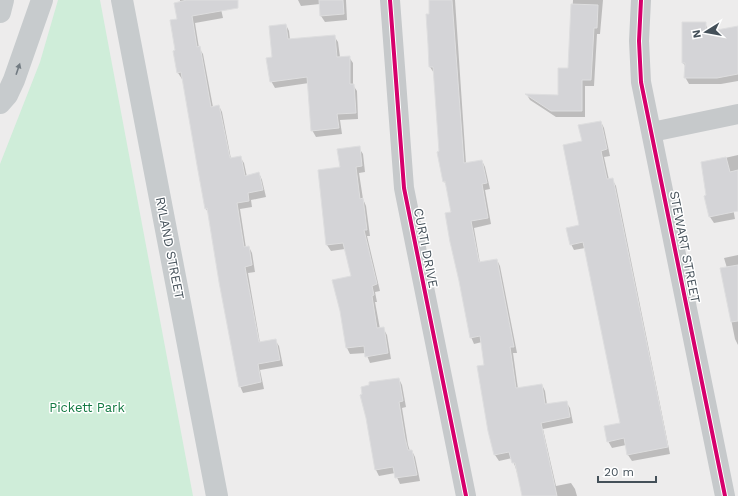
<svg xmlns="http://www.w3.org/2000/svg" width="738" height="496" viewBox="0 0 738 496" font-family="'Work Sans',sans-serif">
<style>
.green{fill:#cfedd9}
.shadow{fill:#0003}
.building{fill:#d4d4d7;stroke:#dededf}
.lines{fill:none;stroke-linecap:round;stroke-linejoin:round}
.minor{stroke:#c6c9cb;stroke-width:20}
.secondary{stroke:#c7cbcd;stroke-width:22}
.cycleway-casing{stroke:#fff;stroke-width:6}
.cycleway{stroke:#d6006c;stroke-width:4}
.oneway{fill:#727b82}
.labels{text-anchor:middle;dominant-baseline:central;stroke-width:3;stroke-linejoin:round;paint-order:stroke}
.street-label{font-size:13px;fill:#445059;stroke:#fff}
.park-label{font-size:13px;fill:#147a43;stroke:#fff}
</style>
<rect width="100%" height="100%" fill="#edecec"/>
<path class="green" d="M58,0H100L193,496H0V164L40,62Z"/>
<path class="shadow" d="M180,0H219L223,18L195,23L199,48L203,54L213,107L219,106L222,112L231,159L240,157L244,163L247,177L259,173L262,180L266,197L251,200L252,207L240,209L246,248L249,247L252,253L255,272L248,273L260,343L275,340L279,346L283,366L260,370L264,389L243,393L240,386L209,214L206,209L183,79H182L178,73L177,51Z
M298,0H346L347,20L325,22L321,16L320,4L301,6Z
M429,0H455L466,164L482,161L485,167L490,189L485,190L491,224L474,228L480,263L497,260L500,266L517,353H513L518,389L542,385L545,391L547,405L566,402L570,408L573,423L543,429L556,486L571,483L575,489L577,496H523L516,469L512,458L499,461L495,455L489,431L485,366L482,342L474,344L471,337L447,187L444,181L440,152L434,73L430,67Z
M573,0H603L600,34H597L594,86H585V117H556L530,100L527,95L559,96L569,69Z
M705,23L709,32L738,27V81L721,84H689L685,77L686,67L683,63Z
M286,25L289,31L290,40L334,36L338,42L340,57H349L353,63V85L357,91L358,119L340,120L342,134L316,137L312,130L309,83L275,88L271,81L273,58Z
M601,122L604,128L610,156L604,157L609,180L612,179L616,186L670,454L632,461L628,455L626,445L612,448L608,441L621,423L585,248L574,250L571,244L580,226L583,142Z
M359,148L363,154L365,172L359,173L363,199L366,206L370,236H367L380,291L375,292L377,302H375L380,329L383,328L387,335L391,359L370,363L366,353L350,354L347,348L341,311L352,276L345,249L331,251L327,245L341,168Z
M738,155V207L733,208L735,219L714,223L710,217L706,197L707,196L703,163Z
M738,255V345L735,339L721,269L727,268L724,258Z
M399,379L402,385L406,407L402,408L408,445L410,451H412L415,457L420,481L400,484L395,473L379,476L376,470Z"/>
<path class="building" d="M187,0H238V8L192,16L197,47L200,46L211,107L219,105L230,158L241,156L245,176L259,172L263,190L248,193L249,201L237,203L244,247L249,246L252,265L245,267L259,342L276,339L280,360L258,364L261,382L239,387L219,282L207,208L205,209L197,165L181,72L177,73L173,51L175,50L170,20L177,19L174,3Z
M319,0H343L344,14L320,16Z
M429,0H452L464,163L482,160L487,183L482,184L488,218L471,221L479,262L497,259L514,347H510L516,388L542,384L545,404L567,401L570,417L541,423L557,496H522L515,463H512L509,452L494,455L488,431L477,366L484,365L480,336L470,338L459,281L450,242L445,213L451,212L445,181L443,182L437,152L439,151L433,67H429L428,44L426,14H429Z
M571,4L598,5L597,28H594L591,80H582V111H551L525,94L558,95V68H568Z
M682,22H706V32L738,26V74L717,78H684L685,63H682Z
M286,24L288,39L335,35L337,57L350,56V84H354L356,113L337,114L339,128L311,131L307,77L270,82L266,58L272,57L269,26Z
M601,121L607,149L601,151L607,179L613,178L668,447L627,455L624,438L607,442L604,426L620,423L583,242L570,245L566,228L579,225L563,145L582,141L578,125Z
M360,146L362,166L356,167L360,199L363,198L367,230H364L377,284L372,286L374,295L372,296L377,328L384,327L388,353L365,357L364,346L346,348L340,311L332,280L351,276L343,243L326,245L318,170L340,167L337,149Z
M726,157L730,172L738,170V211L709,217L704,196L706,195L701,162Z
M738,265V321L731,322L720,268Z
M399,378L403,401L399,402L405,438L408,450H412L417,475L395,478L393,467L375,470L366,418L360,395L362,394L361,387L369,385V382Z"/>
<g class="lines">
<path class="minor" d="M390,0L404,188L466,496
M641,0L639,41L641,82L725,496
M652,132L738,114"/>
<path class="secondary" d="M122,0L217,496
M0,12L3,0
M0,103L7,95L14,80L42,0"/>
<defs>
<path id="cycleway" d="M390,0L404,188L466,496
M641,0L639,41L641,82L725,496"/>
</defs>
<use href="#cycleway" class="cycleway-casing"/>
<use href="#cycleway" class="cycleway"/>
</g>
<defs><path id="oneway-solid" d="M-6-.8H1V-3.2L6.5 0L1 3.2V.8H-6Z"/></defs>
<use class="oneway" href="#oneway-solid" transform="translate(18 69) rotate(-71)"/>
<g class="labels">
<g class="street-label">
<text transform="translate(685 247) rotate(79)">STEWART STREET</text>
<text transform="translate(170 248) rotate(79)">RYLAND STREET</text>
<text transform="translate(426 248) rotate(79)">CURTI DRIVE</text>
</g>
<g class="park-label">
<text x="87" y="407">Pickett Park</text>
</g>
</g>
<g transform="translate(706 32) rotate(259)" stroke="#ffffff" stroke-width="3" paint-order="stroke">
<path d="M0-3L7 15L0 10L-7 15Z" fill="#445059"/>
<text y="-6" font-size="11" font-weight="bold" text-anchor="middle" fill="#445059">N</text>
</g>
<path d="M598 476v6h58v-6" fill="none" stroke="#445059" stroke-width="2"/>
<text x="604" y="476" font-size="12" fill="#445059" stroke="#ffffff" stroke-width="3" paint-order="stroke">20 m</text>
</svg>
